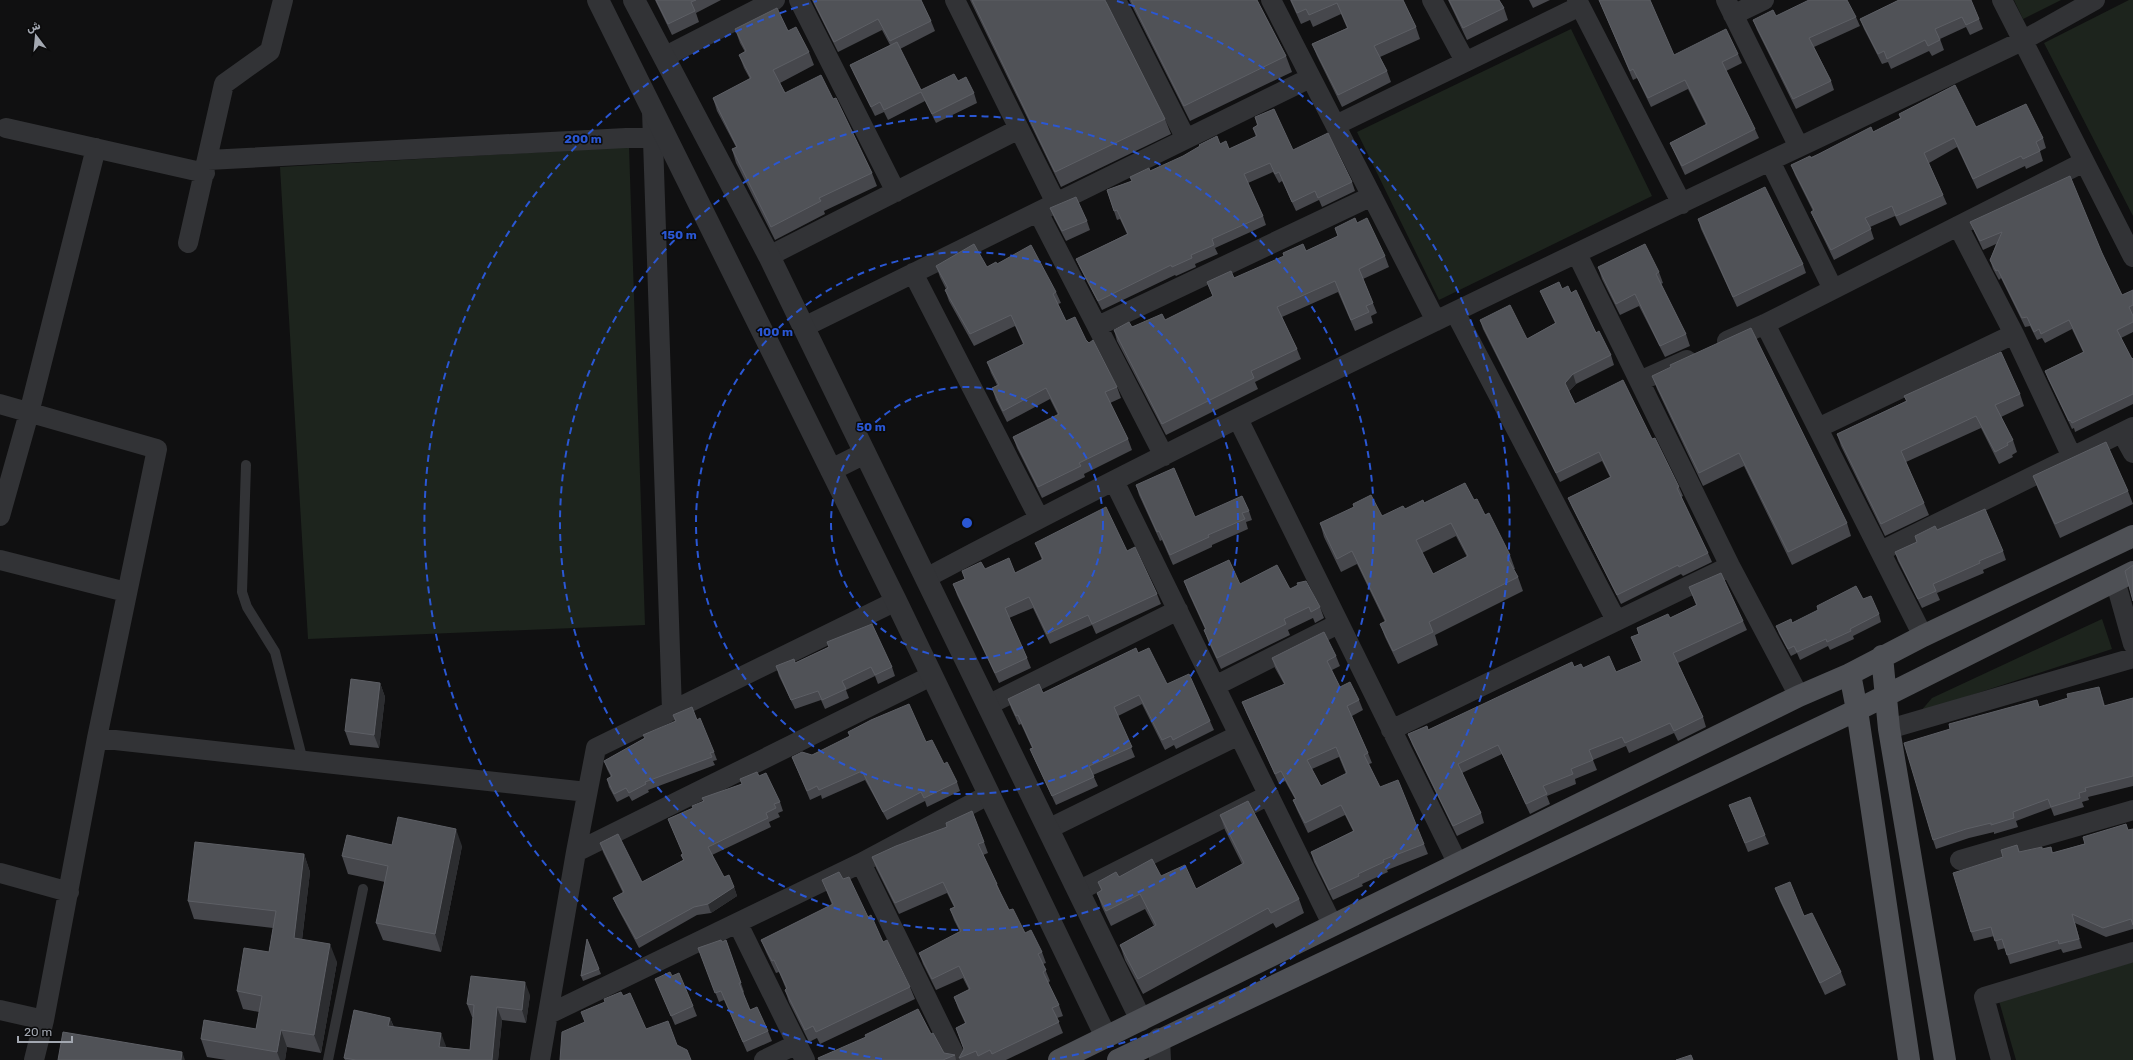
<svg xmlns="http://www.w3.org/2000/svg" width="2133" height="1060" viewBox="0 0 2133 1060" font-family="Rubik,Cairo,sans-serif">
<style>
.green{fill:#1d241d}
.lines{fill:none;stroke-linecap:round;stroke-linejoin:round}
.service{stroke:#323336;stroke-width:10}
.minor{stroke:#323336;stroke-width:20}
.tertiary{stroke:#323336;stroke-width:22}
.primary{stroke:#4e5055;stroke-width:22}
.wall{fill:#46474c;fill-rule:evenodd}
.shaded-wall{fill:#2c2d30}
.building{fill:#505257;stroke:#5d5f65;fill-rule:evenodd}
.ring{fill:none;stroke:#2a57d4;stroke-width:2;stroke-dasharray:7 5}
.centre{fill:#2a57d4;stroke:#0b0b0c;stroke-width:2}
.ring-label{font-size:12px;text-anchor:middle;font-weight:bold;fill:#2a57d4;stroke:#0b0b0c;stroke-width:3;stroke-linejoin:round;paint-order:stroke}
</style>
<rect width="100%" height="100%" fill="#101011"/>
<path class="green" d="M2014,0H2061L2023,19Z
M2129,0H2133V216L2044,43Z
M1571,29L1652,196L1439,300L1357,132Z
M629,147L645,625L308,639L280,167Z
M2102,619L2112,649L1920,712L1932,698Z
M2133,962V1060H2016L1999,1001Z"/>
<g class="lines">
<path class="service" d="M246,465L242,592L247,607L275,652L303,761
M328,1060L363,889"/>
<path class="minor" d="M799,0L896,192
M955,0L1056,203
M1116,0L1186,139
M1271,0L1436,321
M1432,0L1465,61
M1577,0L1682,204
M1726,0L1799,147
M2002,0L2133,257
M1733,15L1764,0
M664,57L775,0
M652,110L672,711
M1336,125L1580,6
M6,128L205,173
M208,160L664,136
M1770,161L1833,289
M1038,212L1164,456
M1958,226L2014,334L2072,457
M188,243L224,84L270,51L283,0
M1577,254L1730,566L1799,696
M769,256L1019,129
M913,273L1039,518
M1455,312L1616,620
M1765,324L1923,636
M1098,326L1372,196
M804,327L1310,78
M1727,341L1765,324L2084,162
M1640,381L1687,360
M0,404L157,449L97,738L44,1020L34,1060
M1238,419L1458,864
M1818,428L2014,334
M2122,433L2133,453
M1114,481L1333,926
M0,516L29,413L96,148
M1881,551L2133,427
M0,560L126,592
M926,578C1285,388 1655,216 2022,41L2095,0
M2115,580L2133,644
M1215,686L1338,624
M988,705L1178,610
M1889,729L2133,658
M1391,730L1730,566
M97,738L587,792
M1048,829L1239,735
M576,852L931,676
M1960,860L2133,810
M861,863L957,1060
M0,873L69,892
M1078,891L1269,795
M738,924L805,1060
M0,1010L44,1020
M549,1014L861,863L988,795
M540,1060L576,852L596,748L896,601
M764,1060L797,1044
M2001,1060L1984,997L2133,952"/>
<path class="tertiary" d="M598,0L896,601L1106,1037
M634,0L769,256L1141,1020
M831,470L865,453
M1159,1039L1160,1060"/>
<path class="primary" d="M1882,656L1889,729L1945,1060
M1850,674L1857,710L1909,1060
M1059,1060L1799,696L1850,674L1923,636L2133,536
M1118,1060L1857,710L2133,572"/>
</g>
<path class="wall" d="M655,0H721L696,13L699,22L672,35Z
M812,0H921L931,21L935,31L900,49L921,90L958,81L974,93L977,103L936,123L925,101L888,120L884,112L875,116L854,74L850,65L890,45L882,30L838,52Z
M970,0H1105L1165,119L1171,134L1061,187Z
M1129,0H1257L1286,56L1292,72L1190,121Z
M1290,0H1403L1416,27L1420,39L1380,57L1387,71L1391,82L1342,107L1317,56L1312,44L1347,28L1341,14L1313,27L1310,20L1301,24Z
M1448,0H1499L1504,8L1508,20L1467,40Z
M1529,0H1550L1533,8Z
M1599,0L1674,55L1738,54L1742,63L1726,71L1755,129L1759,138L1685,175L1674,152L1670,143L1706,125L1688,89L1651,107L1637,78L1633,80Z
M1899,0L1979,19L1983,29L1970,35L1966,27L1940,39L1944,50L1932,56L1929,51L1891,69L1888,62L1882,64L1864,29L1860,19Z
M1776,16L1856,17L1860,26L1814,47L1831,81L1834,90L1796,109L1757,30L1753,20Z
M735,29L788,31L809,52L814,65L780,83L785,93L833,99L872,173L877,186L824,211L825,214L775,240L736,163L732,149L736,147L717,111L713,98L750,79L744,68L739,55L745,52L740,43Z
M1899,114L2043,138L2046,148L2040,151L2043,161L2026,169L2025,166L1977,189L1957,147L1929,163L1943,195L1947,204L1900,226L1895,216L1870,227L1874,239L1834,260L1815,221L1811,212L1813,211L1795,175L1791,165L1873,132L1900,118Z
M1255,117L1293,150L1352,182L1355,191L1322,207L1319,200L1296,211L1282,181L1279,183L1273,172L1248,183L1263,216L1266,225L1215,248L1218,254L1195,264L1196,267L1176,276L1175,275L1102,310L1080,268L1076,259L1127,234L1120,219L1117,220L1107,190L1132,181L1130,177L1150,171L1220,144L1229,149L1256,137L1253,128L1257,125Z
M1050,208L1087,221L1090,230L1066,241L1054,218Z
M1698,219L1803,264L1806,273L1737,307L1701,229Z
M1970,222L2102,253L2122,295L2133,290V332L2121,338L2132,359L2133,358V404L2075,432L2074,428L2072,429L2048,379L2045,371L2083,352L2072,329L2045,343L2042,338L2037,340L2030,326L2025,327L2001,278L1999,280L1993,269L1990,260L1996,244L1983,250L1974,231Z
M1357,223L1385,256L1389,267L1363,279L1377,313L1371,316L1373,323L1355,331L1338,292L1282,317L1297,349L1301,359L1255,382L1258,389L1166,435L1117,341L1114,330L1165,320L1213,297L1207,282L1234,278L1306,251L1338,236L1335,228Z
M997,264L1056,292L1061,303L1058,304L1066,321L1086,340L1117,387L1121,398L1110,403L1128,439L1132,450L1084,474L1085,477L1042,498L1017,448L1013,437L1058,415L1050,399L1007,422L996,400L992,388L997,385L991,373L987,362L1023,344L1015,326L974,346L949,301L945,290L946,289L940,277L936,266L987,267Z
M1598,267L1659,272L1663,283L1661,284L1686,334L1690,346L1665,357L1639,306L1620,315L1602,279Z
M1562,289L1571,293L1611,355L1614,365L1576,384L1569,391L1575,404L1652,439L1679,487L1683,496L1681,497L1708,553L1712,562L1683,576L1681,574L1621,604L1572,507L1568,498L1610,477L1602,461L1560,482L1483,329L1480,320L1527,339L1555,323L1544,300L1540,291Z
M1652,376L1847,523L1851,536L1792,565L1744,466L1703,486L1657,389Z
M2020,394L2024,406L2001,417L2013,440L2017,452L2012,455L2013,457L1999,464L1981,428L1906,462L1924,503L1929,515L1885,536L1841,446L1837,434L1906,401L1904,396Z
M2033,476L2128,491L2133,504L2060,538L2038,489Z
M1136,485L1195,517L1249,511L1252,520L1246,522L1248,529L1212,545V547L1173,565L1162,540L1160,541L1139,495Z
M1474,500L1485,515L1510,555L1515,569H1513L1518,577L1523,591L1435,635L1438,645L1398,664L1385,637L1380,624L1385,622L1357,564L1341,572L1324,537L1320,523L1382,516L1424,503ZM1456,536L1467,557L1433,574L1422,553Z
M1937,530L2003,551L2006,560L1983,570L1984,573L1937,593L1940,600L1922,608L1898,561L1895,552L1917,542L1915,536Z
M1035,543L1127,551L1157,594L1161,604L1096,634L1092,625L1050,644L1033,608L1009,618L1027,658L1031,668L999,683L957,595L953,584L965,579L962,571L985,569L1015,573L1042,560Z
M1184,581L1240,584L1290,589L1320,607L1324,618L1315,623L1313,618L1288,630L1290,635L1221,669L1208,641L1204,630L1205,629L1188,592Z
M1689,587L1743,621L1747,630L1678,663L1703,717L1706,727L1678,741L1674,733L1629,753L1626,746L1593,760L1597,770L1575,779L1576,784L1547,796L1550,804L1530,814L1502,754L1462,773L1481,813L1484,823L1457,836L1412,744L1408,734L1428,730L1574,667L1616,672L1641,661L1631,637L1639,634L1637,628L1670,618L1696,605Z
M1863,599L1879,614L1881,622L1853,636L1854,639L1830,650L1828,646L1800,660L1797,653L1791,656L1779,634L1776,626L1792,623Z
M827,642L892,667L895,676L878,684L875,676L846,690L849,698L825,709L821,700L795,709L779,676L776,666L795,663L829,647Z
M1138,653L1167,684L1210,721L1214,730L1176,749L1174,745L1165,750L1142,704L1118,716L1135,757L1093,775L1098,786L1056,805L1034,758L1030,749L1032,748L1021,724L1019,725L1011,708L1008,699L1043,693Z
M1336,656L1340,666L1332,670L1340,687L1359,700L1363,710L1352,716L1368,753L1372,763L1369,764L1380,787L1424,844L1428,854L1387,870L1388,872L1362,884L1363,886L1333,900L1314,862L1311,852L1353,831L1345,815L1308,833L1297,810L1293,800L1295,799L1285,781L1279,784L1246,712L1242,702L1284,684L1275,668L1272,658ZM1339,757L1346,774L1321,786L1312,769Z
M380,683L385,697L379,748L350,745L345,731Z
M2102,696L2105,706L2133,698V786L2088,797L2089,800L2082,802L2084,807L2054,816L2051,808L2016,821L2018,827L1994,834V832L1969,838L1936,849L1933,840L1950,729L2037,700L2039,707Z
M673,715L697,720L714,752L717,760L713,761L715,765L648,790L649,792L632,801L629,796L617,802L609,787L607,779L611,777L607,769L604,761L675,721Z
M848,732L926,742L944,764L957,782L960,791L927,807L925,801L887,820L865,780L822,799L821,795L810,800L792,757L812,755L850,737Z
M759,776L780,802L783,811L778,813L780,817L769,822L771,827L712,855L724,877L734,887L737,896L711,913L697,915L639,948L617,907L613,898L623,893L603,852L600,843L642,882L683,860L681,855L683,854L668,819L693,808L703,801L702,798L742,784Z
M1729,805L1765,835L1769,844L1748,852Z
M1220,815L1299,899L1304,913L1276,928L1273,923L1143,994L1125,960L1120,945L1154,926L1145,909L1111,926L1102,907L1097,893L1101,890L1098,882L1119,877L1161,876L1196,889L1242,864L1225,830Z
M2133,829V929L2106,937L2075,923L2082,948L2063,953L2061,949L2010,964L2005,948L1998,950L1994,936L1974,941L1971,932L2003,857L2017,845L2020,852L2043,849L2051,847L2053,853Z
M984,842L988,853L983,855L997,884L1001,894L1009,910L1025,933L1042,952L1046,963L1043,964L1050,981L1048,983L1059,1005L1063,1016L1057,1018L1063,1033L1006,1060H960L959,1058L964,1050L956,1028L965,1023L958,1008L954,997L969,990L963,978L936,990L923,964L919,953L960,932L954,920L950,909L954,907L947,893L899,914L876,868L872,857Z
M392,845L462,846L441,952L383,940L376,923L385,882L348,874L342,856Z
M304,854L310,872L302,940L337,962L321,1053L287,1047L285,1060H226L207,1057L201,1039L256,1029L259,1012L243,1009L237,991L269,952L273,928L194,919L188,901Z
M843,879L868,917L910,987L915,999L820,1044L817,1038L809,1042L789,1002L785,990L786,989L779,972L776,973L766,952L761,940L832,905L822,880Z
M1775,888L1804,916L1841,972L1846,985L1825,995L1780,901Z
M587,939L601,974L583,981L581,976Z
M726,940L744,992L743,993L750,1010L768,1031L772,1041L747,1052L724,1000L719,1002L698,948L722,942Z
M672,976L693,1006L697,1016L675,1025L655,979Z
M530,995L526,1023L502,1020L498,1060H345L344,1058L390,1018L394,1027L446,1046L445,1047L470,1050L473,1017H472L467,1004Z
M931,1034L944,1053L955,1055L956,1060H819Z"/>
<path class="shaded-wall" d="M1573,374L1576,384L1568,392L1565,383Z
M380,683L385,697L379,748L374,735Z
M2099,687L2102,696L2107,715L2104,706Z
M456,829L462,846L441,952L435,934Z
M304,854L310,872L300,956L294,938Z
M734,887L737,896L711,913L708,904Z
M2072,914L2075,923L2082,948L2079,939Z
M330,944L337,962L321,1053L314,1035Z
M525,982L530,995L526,1023L522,1010Z
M497,1007L502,1020L498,1060H492Z
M390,1018L395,1031L388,1026Z
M281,1030L287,1047L285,1060H280L277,1052Z
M441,1033L446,1046L444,1060L439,1047Z
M182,1052L185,1060H181Z"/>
<path class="building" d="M656,0H696L691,2L695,11L668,24Z
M813,0H921L931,21L890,41L878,19L834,42Z
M972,0H1105L1165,119L1055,172Z
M1131,0H1257L1286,56L1184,106Z
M1291,0H1403L1416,27L1374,46L1387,71L1338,95L1312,44L1348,28L1337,3L1309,15L1306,9L1297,13Z
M1449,0H1499L1504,8L1463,28Z
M1599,0H1650L1674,55L1726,29L1738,54L1722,62L1755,129L1682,166L1670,143L1707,124L1685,80L1648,98L1633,69L1630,71Z
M1809,0H1847L1856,17L1809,38L1831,81L1793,99L1753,20L1773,10L1776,16Z
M1899,0H1971L1979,19L1966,25L1962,17L1935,29L1940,40L1928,46L1925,40L1887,59L1884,51L1878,54L1860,19Z
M777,8L788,31L796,27L809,52L773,70L785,93L821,75L833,99L836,98L872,173L819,198L821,201L771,227L732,149L737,147L713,98L751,78L739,55L746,51L735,29Z
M897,42L921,90L954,74L958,81L966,77L974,93L932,114L921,92L884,110L880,102L871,107L850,65Z
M1955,85L1976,127L2026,104L2043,138L2036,142L2040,151L2023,159L2021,156L1973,179L1954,138L1924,153L1943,195L1896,216L1892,206L1865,218L1871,229L1831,250L1811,212L1814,210L1791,165L1810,156L1811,158L1871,127L1873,132L1901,118L1899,114Z
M1274,109L1293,150L1328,133L1352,182L1318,198L1315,191L1292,202L1279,172L1275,174L1270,163L1244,174L1263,216L1212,239L1214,245L1191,255L1192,258L1172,267L1171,265L1098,301L1076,259L1128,234L1117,210L1114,211L1107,190L1132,181L1130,177L1149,168L1150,171L1183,156L1200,146L1199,145L1217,136L1220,144L1226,141L1229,149L1257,136L1253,128L1258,125L1255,117Z
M2070,176L2102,253L2122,295L2133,290V305L2129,307L2133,316V322L2117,330L2132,359L2133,358V394L2072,423L2070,420L2069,421L2045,371L2084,352L2069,320L2041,334L2039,329L2034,332L2027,317L2022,318L1998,270L1996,271L1990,260L2002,232L1980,241L1970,222Z
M1765,187L1803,264L1733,297L1698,219Z
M1076,197L1087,221L1062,231L1050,208Z
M1355,218L1357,223L1367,218L1385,256L1359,269L1373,303L1366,306L1369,312L1351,320L1335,281L1277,307L1297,349L1251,371L1254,378L1162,424L1114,330L1129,322L1132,327L1162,314L1165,320L1213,296L1207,282L1231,271L1234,278L1284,256L1283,253L1303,244L1306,251L1338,236L1335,228Z
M974,244L987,267L996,262L997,264L1031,245L1056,292L1053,294L1066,321L1075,317L1086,340L1089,343L1093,340L1117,387L1105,392L1128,439L1079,463L1081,466L1038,487L1013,437L1059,414L1046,388L1003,411L992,388L999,385L987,362L1024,344L1011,315L970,334L945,290L948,288L936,266Z
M1645,244L1659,272L1656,274L1686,334L1660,346L1635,294L1616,304L1598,267Z
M1559,282L1562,289L1568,286L1571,293L1576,290L1596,333L1599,331L1611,355L1573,374L1565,383L1575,404L1623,380L1652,439L1655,438L1679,487L1677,488L1708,553L1679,567L1678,565L1617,595L1568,498L1611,477L1599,452L1556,473L1480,320L1510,305L1527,339L1556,323L1540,291Z
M1751,328L1847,523L1788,552L1739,453L1699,473L1652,376L1671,367L1670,365Z
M2001,352L2020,394L1995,405L2013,440L2007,443L2008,445L1995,452L1976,416L1901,451L1924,503L1881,524L1837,434L1907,401L1904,396Z
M2106,442L2128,491L2055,524L2033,476Z
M1174,468L1195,517L1242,496L1249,511L1242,513L1245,519L1208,535L1209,537L1170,555L1159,531L1157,532L1136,485Z
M1465,483L1474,500L1477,499L1485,515L1489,513L1510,555L1507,557L1518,577L1429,622L1433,632L1393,651L1380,624L1386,621L1352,551L1337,559L1320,523L1354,507L1353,504L1371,495L1382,516L1403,506L1405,509L1423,500L1424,503ZM1451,523L1468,556L1433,574L1416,540Z
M1106,507L1127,551L1135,547L1157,594L1092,624L1088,615L1047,634L1029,597L1005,608L1027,658L995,673L953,584L965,579L962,571L981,562L985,569L1009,558L1015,573L1043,559L1035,543Z
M1985,509L2003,551L1979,561L1980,563L1933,584L1936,591L1918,599L1895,552L1917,542L1915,536L1935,526L1937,530Z
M1229,560L1240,584L1277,565L1290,589L1298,585L1297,583L1306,581L1320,607L1311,612L1309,607L1284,619L1286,624L1217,658L1204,630L1206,629L1184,581Z
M2133,565V601L2125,571Z
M1721,573L1743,621L1673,653L1703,717L1674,731L1670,723L1625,743L1622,737L1589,750L1593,760L1571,769L1573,774L1543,786L1547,794L1526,804L1498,745L1458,764L1481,813L1453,826L1408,734L1427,726L1428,730L1572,662L1574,667L1581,664L1583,668L1609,656L1616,672L1642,661L1631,637L1639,634L1637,628L1668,614L1670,618L1697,605L1689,587Z
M1856,586L1863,599L1871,596L1879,614L1850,629L1851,631L1827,642L1826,639L1797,652L1794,646L1788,649L1776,626L1791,619L1792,623L1818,610L1817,606Z
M872,624L892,667L875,675L871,667L842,681L846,689L822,700L818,691L791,700L776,666L794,659L795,663L829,647L827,642Z
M1324,632L1336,656L1327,661L1340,687L1350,682L1359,700L1347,706L1368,753L1364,755L1380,787L1398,780L1424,844L1383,860L1384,862L1358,874L1359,876L1329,890L1311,852L1354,831L1341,805L1305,823L1293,800L1296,799L1281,771L1275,774L1242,702L1285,684L1272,658ZM1336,747L1347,773L1321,786L1307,760Z
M1136,648L1138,653L1149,648L1167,684L1189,674L1210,721L1173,740L1171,736L1162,740L1139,695L1114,707L1132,747L1089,766L1094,777L1052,796L1030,749L1033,748L1018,715L1016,716L1008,699L1039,684L1043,693Z
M351,679L380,683L374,735L345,731Z
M2099,687L2104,706L2133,698V776L2085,788L2086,791L2079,793L2080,798L2051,807L2048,799L2013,812L2014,818L1991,825V823L1966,829L1933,840L1904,743L1950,729L1949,724L2037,700L2039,707L2068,698L2067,694Z
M909,704L926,742L932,740L944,764L947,762L957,782L924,798L921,792L883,812L862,771L819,790L817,786L807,791L792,757L802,752L812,755L850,736L848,732L871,720Z
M692,707L697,720L700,718L714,752L710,753L712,757L645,782L646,784L629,793L626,788L614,794L607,779L612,776L604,761L645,738L643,735L676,721L673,715Z
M757,772L759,776L766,773L780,802L774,804L776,808L766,813L768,818L708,847L724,877L729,875L734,887L708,904L694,907L636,939L613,898L624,892L600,843L618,834L642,882L684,860L681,855L683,854L668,819L693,808L692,806L704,801L702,798L742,784L740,779Z
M1750,797L1765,835L1745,843L1729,805Z
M1248,801L1299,899L1271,913L1268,908L1138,979L1120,945L1156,925L1140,894L1106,911L1097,893L1102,890L1098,882L1116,872L1119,877L1152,859L1161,876L1185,865L1196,889L1244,863L1220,815Z
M972,811L984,842L978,844L997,884H996L1009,910L1013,909L1025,933L1031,930L1042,952L1038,954L1046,970L1043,972L1059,1005L1052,1008L1059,1022L992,1054L990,1050L978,1056L976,1051L959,1058L964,1049L956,1028L966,1023L954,997L970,989L959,966L932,979L919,953L961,931L950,909L955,907L943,882L895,903L872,857L896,846L947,827L946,823Z
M398,817L456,829L435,934L376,923L388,866L342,856L347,835L392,845Z
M2126,824L2128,830L2133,829V925L2131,919L2103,928L2072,914L2079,939L2059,944L2058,940L2007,955L2002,939L1995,941L1991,927L1971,932L1953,873L2003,857L2001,850L2017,845L2019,852L2042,847V849L2051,847L2052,853L2085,844L2083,837Z
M195,842L304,854L294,938L330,944L314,1035L281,1030L277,1052L201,1039L204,1020L256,1029L262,996L237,991L244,948L269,952L276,911L188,901Z
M839,872L843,879L849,877L868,917L871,915L883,942L887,940L910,987L816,1032L813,1026L805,1030L785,990L787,988L774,960L772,961L761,940L833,904L822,880Z
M1790,882L1804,916L1812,913L1841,972L1820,983L1775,888Z
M587,939L599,969L581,976Z
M721,940L722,942L726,940L741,983H739L750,1010L757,1007L768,1031L743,1042L721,991L715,993L698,948Z
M670,972L672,976L679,973L693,1006L671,1016L655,979Z
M471,976L525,982L522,1010L497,1007L492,1060H356L344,1058L354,1010L390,1018L388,1026L441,1033L439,1047L470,1050L474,1005L467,1004Z
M621,992L623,996L630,993L646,1029L668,1021L677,1045L687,1050L691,1060H560L562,1032L585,1022L581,1012L605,1002L604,999Z
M918,1009L931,1034L933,1033L944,1053L955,1055L943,1060H819L818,1058L866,1037L865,1035Z
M63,1032L182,1052L181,1060H58Z
M1691,1055L1693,1060H1676Z"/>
<g class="ring">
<circle cx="967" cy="523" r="136"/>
<circle cx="967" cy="523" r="271"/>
<circle cx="967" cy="523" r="407"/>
<path d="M882 1059A543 543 0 0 1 817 1M1117 1A543 543 0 0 1 1052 1059"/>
</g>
<circle cx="967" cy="523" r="6" class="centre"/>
<g class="ring-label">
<text x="583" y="143">200 m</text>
<text x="679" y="239">150 m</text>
<text x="775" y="336">100 m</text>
<text x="871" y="431">50 m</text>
</g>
<g transform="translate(36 36) rotate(344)" stroke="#0b0b0c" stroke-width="3" paint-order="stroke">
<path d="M0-3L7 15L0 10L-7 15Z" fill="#a3a8b1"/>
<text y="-6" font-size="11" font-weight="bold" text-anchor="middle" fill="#a3a8b1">ش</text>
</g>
<path d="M18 1036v6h54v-6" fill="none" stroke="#a3a8b1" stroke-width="2"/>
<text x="24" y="1036" font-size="12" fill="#a3a8b1" stroke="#0b0b0c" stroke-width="3" paint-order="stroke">20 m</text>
</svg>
